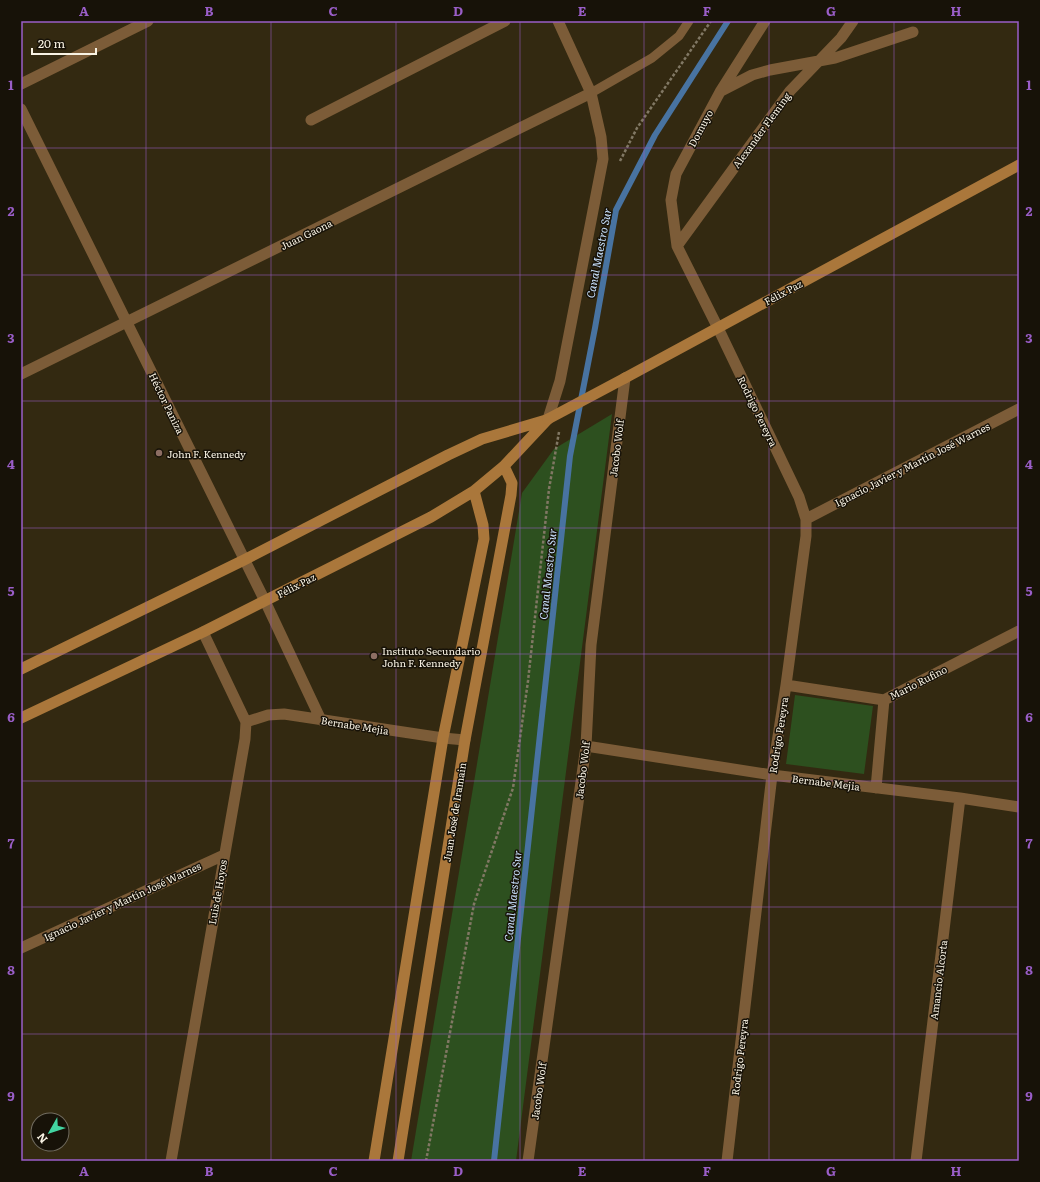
<svg xmlns="http://www.w3.org/2000/svg" width="1040" height="1182" viewBox="0 0 1040 1182" font-family="Literata,serif">
<style>
.green{fill:#2d501f}
.lines{fill:none;stroke-linecap:round;stroke-linejoin:round}
.stream{stroke:#4873a1;stroke-width:6}
.path{stroke:#817864;stroke-width:2.5;stroke-dasharray:3 2;stroke-linecap:butt}
.service{stroke:#7c5c38;stroke-width:9}
.minor{stroke:#7c5c38;stroke-width:11}
.secondary{stroke:#aa773b;stroke-width:11}
.secondary-bridge{stroke:#aa773b;stroke-width:11}
.grid{fill:none;stroke:#9a5ec8;stroke-width:1;stroke-opacity:0.55}
.education-dot{fill:#8d6e63;stroke:#171208;stroke-width:1.5}
.labels{text-anchor:middle;dominant-baseline:central;stroke-width:3;stroke-linejoin:round;paint-order:stroke}
.street-label{font-size:10px;fill:#f9f3e4;stroke:#171208}
.poi-label{font-size:10px;fill:#f9f3e4;stroke:#171208;text-anchor:start}
.water-label{font-size:11px;font-style:italic;fill:#c8e0fc;stroke:#171208}
.neatline{fill:none;stroke:#9a5ec8;stroke-width:1.5}
.grid-label{font-size:13px;text-anchor:middle;font-weight:bold;fill:#9a5ec8}
</style>
<rect width="100%" height="100%" fill="#332911"/>
<path class="green" d="M612,414L516,1161H411L522,493L554,449Z
M795,695L873,706L864,774L786,764Z"/>
<g class="lines">
<path class="stream" d="M494,1161L570,456L595,328L616,210L655,135L728,21"/>
<path class="path" d="M620,161L637,128L711,21
M426,1161L474,904L513,788L528,681L549,489L559,432"/>
<path class="service" d="M591,93L652,58L679,36L689,21"/>
<path class="minor" d="M21,84L148,21
M721,91L752,75L770,70L835,58L913,32
M21,109L265,601L321,720
M311,120L505,21
M677,246L790,91L841,38L853,21
M21,374L591,93
M548,419L560,381L603,159L601,137L591,93L558,21
M806,519L1019,409
M786,685L884,700L1019,631
M246,722L268,715L284,714L443,738L465,740
M586,746L772,775L960,798L1019,807
M876,788L884,700
M21,948L224,855
M171,1161L245,739L246,722L203,632
M528,1161L586,746L591,645L625,378
M727,1161L772,775L786,685L806,536V519L799,497L718,328L677,246L671,200L676,174L720,92L765,21
M916,1161L960,798"/>
<path class="secondary" d="M625,378L1019,165
M21,669L244,560L448,455L482,439L546,420
M21,718L203,632L431,517L474,491L504,466L548,419
M374,1161L443,738L484,539L483,525L474,491
M398,1161L465,740L511,495L512,483L504,466"/>
<path class="secondary-bridge" d="M548,419L625,378"/>
</g>
<path class="grid" d="M146,21V1161M271,21V1161M396,21V1161M520,21V1161M644,21V1161M769,21V1161M894,21V1161M21,148H1019M21,275H1019M21,401H1019M21,528H1019M21,654H1019M21,781H1019M21,907H1019M21,1034H1019"/>
<g class="education-dot">
<circle cx="159" cy="453" r="4"/>
<circle cx="374" cy="656" r="4"/>
</g>
<g class="labels">
<g class="street-label">
<text transform="translate(700 128) rotate(-62)">Domuyo</text>
<text transform="translate(761 130) rotate(-54)">Alexander Fleming</text>
<text transform="translate(306 234) rotate(-26)">Juan Gaona</text>
<text transform="translate(783 292) rotate(-28)">Félix Paz</text>
<text transform="translate(167 403) rotate(64)">Héctor Paniza</text>
<text transform="translate(758 411) rotate(64)">Rodrigo Pereyra</text>
<text transform="translate(616 448) rotate(-83)">Jacobo Wolf</text>
<text transform="translate(912 464) rotate(-27)">Ignacio Javier y Martín José Warnes</text>
<text transform="translate(296 585) rotate(-27)">Félix Paz</text>
<text transform="translate(918 682) rotate(-27)">Mario Rufino</text>
<text transform="translate(355 725) rotate(9)">Bernabe Mejia</text>
<text transform="translate(778 735) rotate(-81)">Rodrigo Pereyra</text>
<text transform="translate(582 770) rotate(-83)">Jacobo Wolf</text>
<text transform="translate(826 782) rotate(7)">Bernabe Mejia</text>
<text transform="translate(454 812) rotate(-81)">Juan José de Iramain</text>
<text transform="translate(217 892) rotate(-80)">Luis de Hoyos</text>
<text transform="translate(122 901) rotate(-25)">Ignacio Javier y Martín José Warnes</text>
<text transform="translate(938 980) rotate(-83)">Amancio Alcorta</text>
<text transform="translate(739 1057) rotate(-83)">Rodrigo Pereyra</text>
<text transform="translate(538 1091) rotate(-82)">Jacobo Wolf</text>
</g>
<g class="poi-label">
<text x="167" y="453">John F. Kennedy</text>
<text x="382" y="650">Instituto Secundario<tspan x="382" dy="12">John F. Kennedy</tspan></text>
</g>
<g class="water-label">
<text transform="translate(598 253) rotate(-79)">Canal Maestro Sur</text>
<text transform="translate(547 574) rotate(-84)">Canal Maestro Sur</text>
<text transform="translate(512 896) rotate(-84)">Canal Maestro Sur</text>
</g>
</g>
<rect width="1040" height="1182" fill="none" stroke="#171208" stroke-width="44"/>
<g transform="translate(50 1132) rotate(231)"><circle r="19" fill="#171208" stroke="#716c60"/>
<path d="M0-3L7 15L0 10L-7 15Z" fill="#42d4a1"/>
<text y="-6" font-size="11" font-weight="bold" text-anchor="middle" fill="#f9f3e4">N</text>
</g>
<path d="M32 48v6h64v-6" fill="none" stroke="#f9f3e4" stroke-width="2"/>
<text x="38" y="48" font-size="12" fill="#f9f3e4" stroke="#171208" stroke-width="3" paint-order="stroke">20 m</text>
<rect x="22" y="22" width="996" height="1138" class="neatline"/>
<g class="grid-label">
<text x="84" y="16">A</text>
<text x="209" y="16">B</text>
<text x="333" y="16">C</text>
<text x="458" y="16">D</text>
<text x="582" y="16">E</text>
<text x="707" y="16">F</text>
<text x="831" y="16">G</text>
<text x="956" y="16">H</text>
<text x="11" y="90">1</text>
<text x="1029" y="90">1</text>
<text x="11" y="216">2</text>
<text x="1029" y="216">2</text>
<text x="11" y="343">3</text>
<text x="1029" y="343">3</text>
<text x="11" y="469">4</text>
<text x="1029" y="469">4</text>
<text x="11" y="596">5</text>
<text x="1029" y="596">5</text>
<text x="11" y="722">6</text>
<text x="1029" y="722">6</text>
<text x="11" y="848">7</text>
<text x="1029" y="848">7</text>
<text x="11" y="975">8</text>
<text x="1029" y="975">8</text>
<text x="11" y="1101">9</text>
<text x="1029" y="1101">9</text>
<text x="84" y="1176">A</text>
<text x="209" y="1176">B</text>
<text x="333" y="1176">C</text>
<text x="458" y="1176">D</text>
<text x="582" y="1176">E</text>
<text x="707" y="1176">F</text>
<text x="831" y="1176">G</text>
<text x="956" y="1176">H</text>
</g>
</svg>
